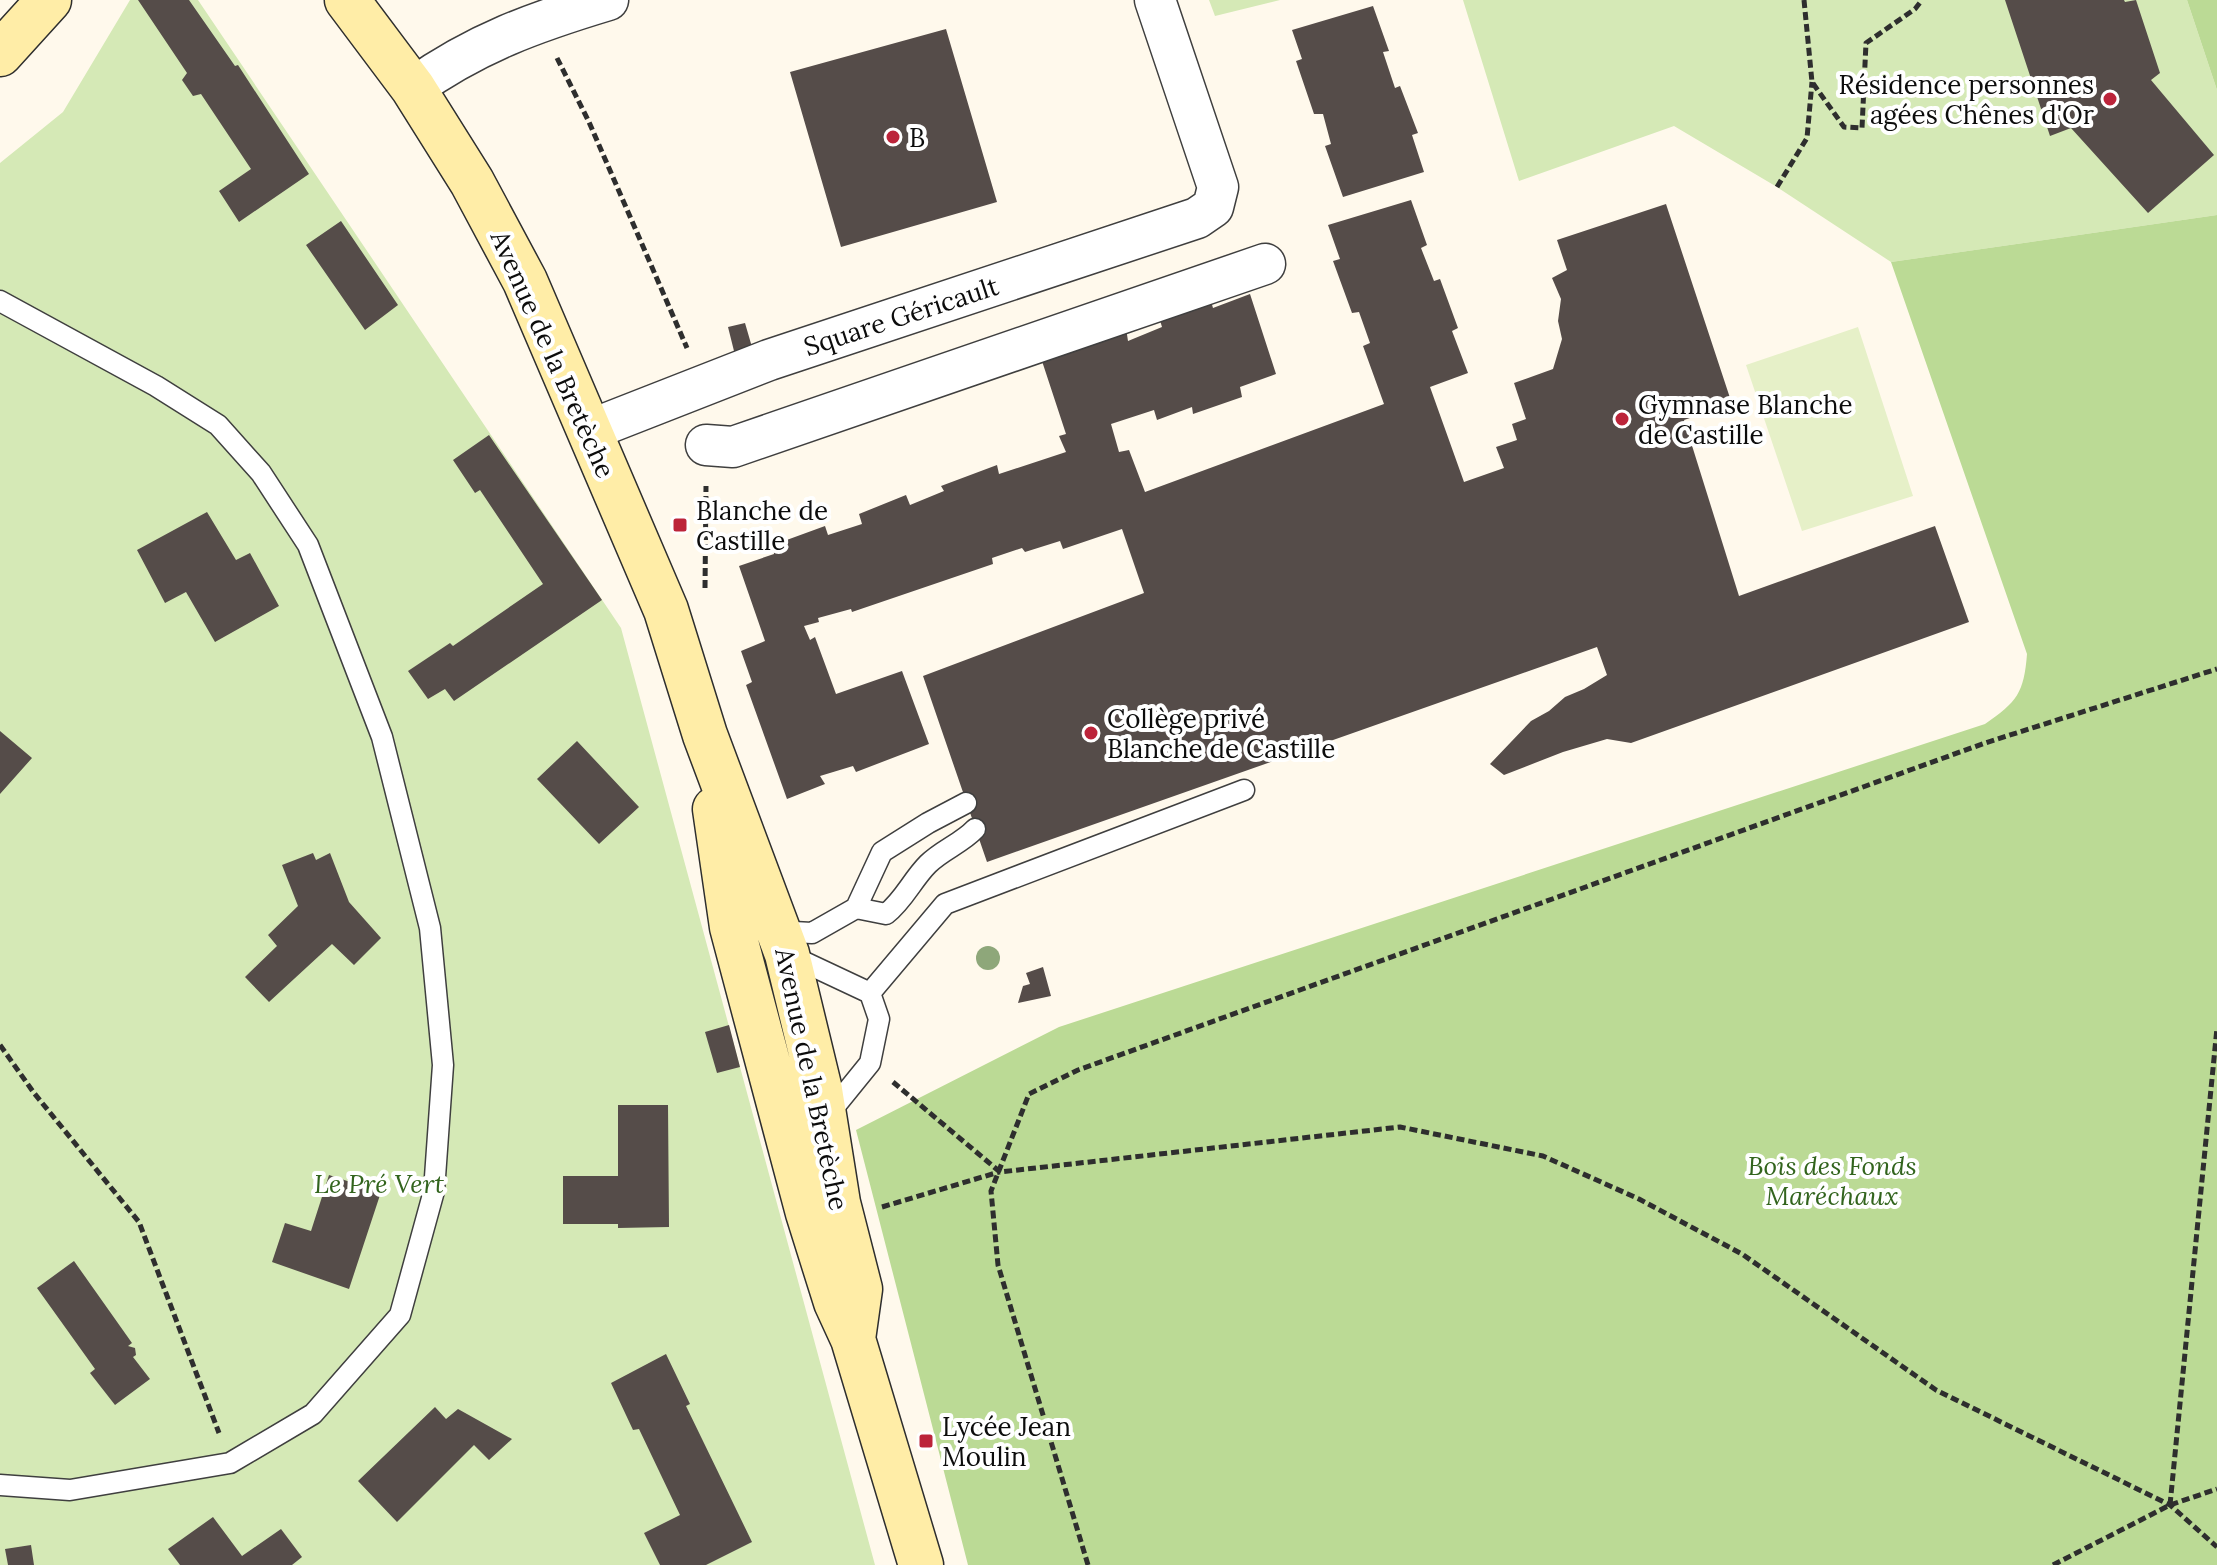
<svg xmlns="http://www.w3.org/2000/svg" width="2217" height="1565" viewBox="0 0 2217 1565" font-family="Lora,serif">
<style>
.green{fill:#d5e9b6}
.forest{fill:#bbda95}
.pitch{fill:#e6f0c8}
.building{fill:#554c49}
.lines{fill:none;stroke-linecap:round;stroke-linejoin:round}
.lane-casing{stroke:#3f3f3f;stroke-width:23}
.street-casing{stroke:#3f3f3f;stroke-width:43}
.secondary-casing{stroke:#2e2e2e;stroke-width:47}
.path{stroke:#2e2e2e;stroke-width:5;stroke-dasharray:8 4;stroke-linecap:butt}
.lane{stroke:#fff;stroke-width:20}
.street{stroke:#fff;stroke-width:40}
.secondary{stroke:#ffeda7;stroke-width:44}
.tree{fill:#8ea77a}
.poi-dot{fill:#bc243a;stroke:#fff;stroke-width:3}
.labels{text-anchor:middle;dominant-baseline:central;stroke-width:8;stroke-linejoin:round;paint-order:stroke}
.poi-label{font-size:26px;fill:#0c0c0c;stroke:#fff;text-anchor:start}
.street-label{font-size:26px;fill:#0c0c0c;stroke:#fff}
.park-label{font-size:26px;font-style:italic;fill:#32641d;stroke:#fff}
</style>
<rect width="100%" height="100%" fill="#fff9ec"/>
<path class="green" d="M130,0H198L621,628L875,1565H0V163L63,112Z
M1209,0H1280L1215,16Z
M1463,0H2187L2217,90V215L1891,262L1777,187L1674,126L1519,181Z"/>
<path class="forest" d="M2187,0H2217V90Z
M2217,215V1565H968L856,1130L1059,1027L1985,724C2017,702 2024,693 2027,654L1891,262Z"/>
<path class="pitch" d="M1858,327L1913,496L1802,531L1746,365Z"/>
<path class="building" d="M138,0H189L235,66L238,65L309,174L239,222L219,191L251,169L201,94L193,96L182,80L187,73Z
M2005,0H2124L2125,2L2136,0L2160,73L2151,80L2214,155L2148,213L2071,128L2050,136Z
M1373,6L1389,51L1383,52L1395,88L1400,86L1418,133L1412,135L1424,172L1343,197L1325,146L1331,144L1323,114H1314L1296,61L1302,59L1292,30Z
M946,29L997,202L841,247L790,72Z
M1411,200L1427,245L1421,248L1434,281L1440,279L1458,328L1452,331L1468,373L1430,387L1464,482L1504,468L1496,447L1517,440L1512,424L1526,419L1514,383L1553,369L1562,339L1558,321L1561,299L1552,278L1567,270L1557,240L1666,204L1732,404L1684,420L1739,596L1935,526L1969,622L1631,743L1607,739L1563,752L1504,775L1490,764L1531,721L1549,711L1565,697L1584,689L1607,675L1597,647L987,862L923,676L1144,593L1122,529L1063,549L1060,541L1025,552L1022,548L992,558L993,564L852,612L851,609L818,618L819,622L804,626L810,640L815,637L836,694L902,671L929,744L856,772L853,766L820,776L825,784L787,799L746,685L752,682L741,651L765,641L739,566L774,554L773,545L825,526L828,535L862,524L859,514L906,495L910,505L944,491L941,486L997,465L999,474L1066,452L1059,436L1066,434L1041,358L1126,328L1128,341L1162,327L1159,317L1210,298L1213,308L1250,294L1276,374L1240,387L1242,397L1193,414L1192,407L1157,420L1154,410L1111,424L1119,452L1129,450L1145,492L1384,404L1363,346L1370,343L1359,312L1352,313L1333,261L1340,259L1328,225Z
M341,221L398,305L365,330L306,245Z
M745,323L754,354L736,359L728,327Z
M489,435L602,600L454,701L445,689L428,699L408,671L450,643L453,646L543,584L480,490L475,493L453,460Z
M207,512L236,560L250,553L279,606L215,642L186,592L165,603L137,550Z
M0,731L32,758L0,794Z
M577,741L639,807L599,844L537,779Z
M313,853L316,860L330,853L349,902L381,938L354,965L332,944L269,1002L245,977L277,946L268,935L298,906L282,865Z
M1043,967L1051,996L1018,1003L1023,986L1030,984L1026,973Z
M729,1025L740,1067L717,1073L705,1032Z
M618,1105H668L669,1227L618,1228V1224H563V1176H618Z
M329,1175L381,1192L349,1289L272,1262L285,1223L311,1231Z
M74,1261L132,1343L128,1346L135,1348L136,1355L133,1357L150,1379L115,1405L90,1373L95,1369L37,1288Z
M666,1354L690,1404L686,1406L752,1542L706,1565H660L644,1533L680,1515L639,1429L633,1430L611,1383Z
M435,1407L446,1419L458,1409L512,1439L489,1460L474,1445L397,1522L358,1481Z
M213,1517L242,1556L281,1529L302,1557L292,1565H180L168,1549Z
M31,1545L34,1565H8L5,1549Z"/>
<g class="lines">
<defs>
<path id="lane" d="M0,301L156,386L218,425L261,473L308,545L382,737L430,928L443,1065L434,1191L400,1315L313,1414L230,1463L70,1490L0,1485
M856,908L882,852L928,823L966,803
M775,931L812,933L856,908L886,914C904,900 912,880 928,864C942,850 962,843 975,829
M787,954L870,993L879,1019L870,1063L827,1116
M870,993L945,904L1244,790"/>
<path id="street" d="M413,88C476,43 535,22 608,0
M590,430L769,360L1197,218L1213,207L1218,187L1155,0
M706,445L733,447L1265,264"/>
<path id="secondary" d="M347,0L413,88L472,182L525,281L666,610L705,735L787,954L820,1090L838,1203L860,1289L853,1339
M0,54L49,0
M715,809L732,927L808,1213L836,1302L853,1339L921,1565"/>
</defs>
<use href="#lane" class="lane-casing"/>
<use href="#street" class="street-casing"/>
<use href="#secondary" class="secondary-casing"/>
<path class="path" d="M1804,0L1812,82L1844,127L1862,128L1866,43L1915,9L1922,0
M557,58L589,122L687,348
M1777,187L1807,138L1812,82
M705,588L706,486
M0,1045L34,1093L139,1222L219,1433
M893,1082L1000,1172L1400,1127L1543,1156L1639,1199L1742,1254L1936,1390L2170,1505L2217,1547
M882,1207L999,1172
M2170,1505L2217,1028
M1088,1565L998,1265L991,1191L1029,1094L1078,1070L1985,743L2217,669
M2053,1565L2170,1505L2217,1489"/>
<use href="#lane" class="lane"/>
<use href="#street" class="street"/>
<use href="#secondary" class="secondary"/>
</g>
<circle class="tree" cx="988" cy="958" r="12"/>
<g class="poi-dot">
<circle cx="2110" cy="99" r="8"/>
<circle cx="893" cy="137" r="8"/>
<circle cx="1622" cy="419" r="8"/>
<rect x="672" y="517" width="16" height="16" rx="4"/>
<circle cx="1091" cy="733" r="8"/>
<rect x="918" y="1433" width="16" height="16" rx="4"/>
</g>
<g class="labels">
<g class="poi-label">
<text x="2094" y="84" text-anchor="end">Résidence personnes<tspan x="2094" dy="30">agées Chênes d'Or</tspan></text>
<text x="909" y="137">B</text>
<text x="1638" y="404">Gymnase Blanche<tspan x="1638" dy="30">de Castille</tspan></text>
<text x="696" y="510">Blanche de<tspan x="696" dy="30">Castille</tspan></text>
<text x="1107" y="718">Collège privé<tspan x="1107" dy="30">Blanche de Castille</tspan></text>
<text x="942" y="1426">Lycée Jean<tspan x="942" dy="30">Moulin</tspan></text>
</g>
<g class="street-label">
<text transform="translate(901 316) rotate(-18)">Square Géricault</text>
<text transform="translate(553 354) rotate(66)">Avenue de la Bretèche</text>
<text transform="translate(812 1079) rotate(78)">Avenue de la Bretèche</text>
</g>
<g class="park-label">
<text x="1832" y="1165">Bois des Fonds<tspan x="1832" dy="30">Maréchaux</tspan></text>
<text x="379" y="1183">Le Pré Vert</text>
</g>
</g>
</svg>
